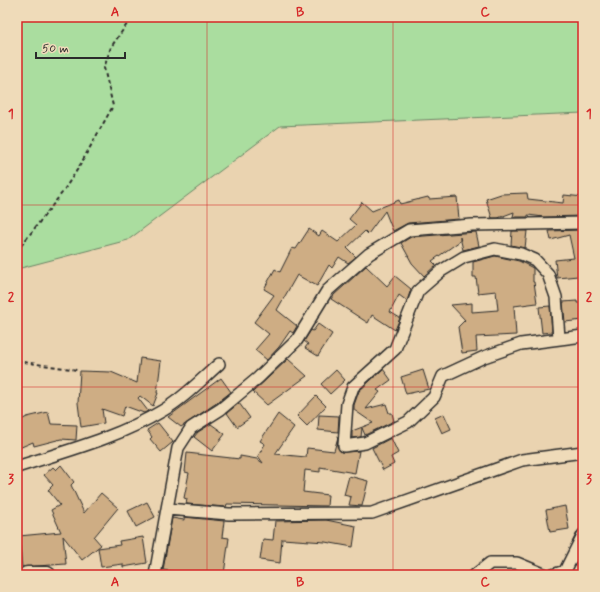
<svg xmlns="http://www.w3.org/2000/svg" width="600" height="592" viewBox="0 0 600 592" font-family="Mynerve,sans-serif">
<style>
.green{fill:#aadd9f;stroke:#6a8465}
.building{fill:#cead84;stroke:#2b2b2b}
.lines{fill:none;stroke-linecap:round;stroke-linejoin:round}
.street-casing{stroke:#2b2b2b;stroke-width:14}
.secondary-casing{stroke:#2b2b2b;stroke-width:19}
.path{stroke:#2b2b2b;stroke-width:2;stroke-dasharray:4 3;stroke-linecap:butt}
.street{stroke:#efdbb9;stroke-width:11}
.secondary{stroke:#efdbb9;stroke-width:16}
.grid{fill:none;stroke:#d62828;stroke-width:1;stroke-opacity:0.55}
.neatline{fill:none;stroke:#d62828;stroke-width:1.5}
.grid-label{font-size:13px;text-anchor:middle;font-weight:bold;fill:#d62828}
</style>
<rect width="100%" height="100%" fill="#ead3b0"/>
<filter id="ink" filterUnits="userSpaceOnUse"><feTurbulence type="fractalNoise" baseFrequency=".025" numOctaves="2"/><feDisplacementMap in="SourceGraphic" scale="8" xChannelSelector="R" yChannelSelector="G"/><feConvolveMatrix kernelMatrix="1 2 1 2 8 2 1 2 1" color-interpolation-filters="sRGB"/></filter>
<g filter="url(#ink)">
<path class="green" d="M17,17H583V113L280,126L128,240L17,269Z"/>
<path class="building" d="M527,193L528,199L563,203L564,195L583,197L582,216L544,217L528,215V217H513L514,212L498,218H492L486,199L501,194Z
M428,197L429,199L457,197L459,219L408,223L393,231L385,211L368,234L365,231L347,248L356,257L348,263L339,257L332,268L329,265L317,286L297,275L277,310L297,326L293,333L290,331L279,347L267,360L255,350L269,334L254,322L274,295L264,289L275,269L280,272L292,248L296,249L309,229L319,236L322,231L338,242L356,225L349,219L362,202L372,211L399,200L400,204Z
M581,230L583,240V280L579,281L578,276L557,278L555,260L574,258L569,235L551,240L549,231Z
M512,231H527L525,248L511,245Z
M476,232L479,246L463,250L460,237V241L432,261L436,265L424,276L412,263L401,243L411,237Z
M495,256L519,261L533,268V282H534L537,303L514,306L516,335L476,337L477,351L462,353L458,327L465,320L451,305L472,303V312L498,310L496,291L478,293L476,277H473V262Z
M366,266L387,286L395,276L411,289L407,301L399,295L390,312L400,318L395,330L372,315L368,323L331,299L334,295Z
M577,301V303H583V320L565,322L563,302Z
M550,306L552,332L542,333L539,307Z
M318,324L332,334L318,356L305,348L308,344L304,341L311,330L313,331Z
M140,358L161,361L157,393H158L153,406L140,396L138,398L148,411L144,413L125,406L122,416L102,409L104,423L81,427L78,403L80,371L111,372L137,383Z
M288,359L307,376L267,405L253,392Z
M383,369L391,380L377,390L380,392L366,409L386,404L389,413H392L394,421L365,435L362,428L361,437L352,438V431L373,423L354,410V405L359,391Z
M336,370L345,380L330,394L321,384Z
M423,370L429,389L406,394L401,377Z
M221,378L231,392L218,402L181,427L168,417Z
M316,396L326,406L307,426L297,416Z
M239,403L250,418L237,427L227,413Z
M48,412L51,424L77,425L76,440L61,439L34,446L33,442L19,448L17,443V422L27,417Z
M278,414L294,427L275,454L306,457L307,448L334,451L338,437L337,446L341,452L359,451L355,473L320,467V472L305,470L303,492L328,495L327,506L227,504L226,507L186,504L187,499L184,498L189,473L185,472L187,453L240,459V456L257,459L263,463L258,456L265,444L260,441Z
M444,414L451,429L442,433L435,418Z
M319,415L339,416L338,432L318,430Z
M158,423L173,442L161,452L150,439L152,437L147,430Z
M211,424L225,434L212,451L194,437L198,432Z
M391,438L398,453L391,457L394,464L383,470L372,448Z
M61,465L74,482L71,485L84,513L101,493L118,508L94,537L101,545L82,560L63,536L66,564L22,567L19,536L61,532L51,510L60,505L48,490L53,485L44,475L53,467L56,470Z
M349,476L368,481L362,506L349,505L351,497L344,495Z
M147,502L155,517L136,527L128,511Z
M565,506L569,529L550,532L546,510Z
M184,517L224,521L222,537L229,538L224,574L203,572V575H197L163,570L172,518L184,520Z
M326,520L356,526L353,547L325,542L282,539L280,563L260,560L263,539L273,540L275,521Z
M143,537L147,563L123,567V564L101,567L98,548L120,545L119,541Z"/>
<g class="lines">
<defs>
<path id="street" d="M559,338L556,297L548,274L535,260L521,254L495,249L464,257L441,271L418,291L395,349L353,387L347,404L344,446L365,443L408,422L434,397L443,376L484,357L521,344L583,336
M17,467C66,451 117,438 162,411C183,399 201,380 219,364
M167,509L229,514L372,513L522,460L583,452
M155,575L178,448L191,428L221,409L258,378L297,340L327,291L369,254L409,230L472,225L583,223
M475,575L490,563H517L546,575
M553,575L565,571L583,535"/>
<path id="secondary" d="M27,575H47"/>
</defs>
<use href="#street" class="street-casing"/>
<use href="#secondary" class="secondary-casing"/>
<path class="path" d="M17,251L62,193L79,167L113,106L104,68L111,47L132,17
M17,361L77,370"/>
<use href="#street" class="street"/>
<use href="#secondary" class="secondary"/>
</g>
</g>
<path class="grid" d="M207,17V575M393,17V575M17,205H583M17,387H583"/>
<rect width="600" height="592" fill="none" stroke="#efdbb9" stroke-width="44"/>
<path d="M36 52v6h89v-6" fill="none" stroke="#2b2b2b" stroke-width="2"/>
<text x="42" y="52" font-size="12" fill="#2b2b2b" stroke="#efdbb9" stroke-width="3" paint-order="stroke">50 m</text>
<rect x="22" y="22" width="556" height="548" class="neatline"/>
<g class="grid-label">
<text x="115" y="16">A</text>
<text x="300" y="16">B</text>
<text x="485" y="16">C</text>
<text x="11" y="118">1</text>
<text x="589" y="118">1</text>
<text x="11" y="301">2</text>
<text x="589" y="301">2</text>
<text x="11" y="483">3</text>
<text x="589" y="483">3</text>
<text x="115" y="586">A</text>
<text x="300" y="586">B</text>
<text x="485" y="586">C</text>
</g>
</svg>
